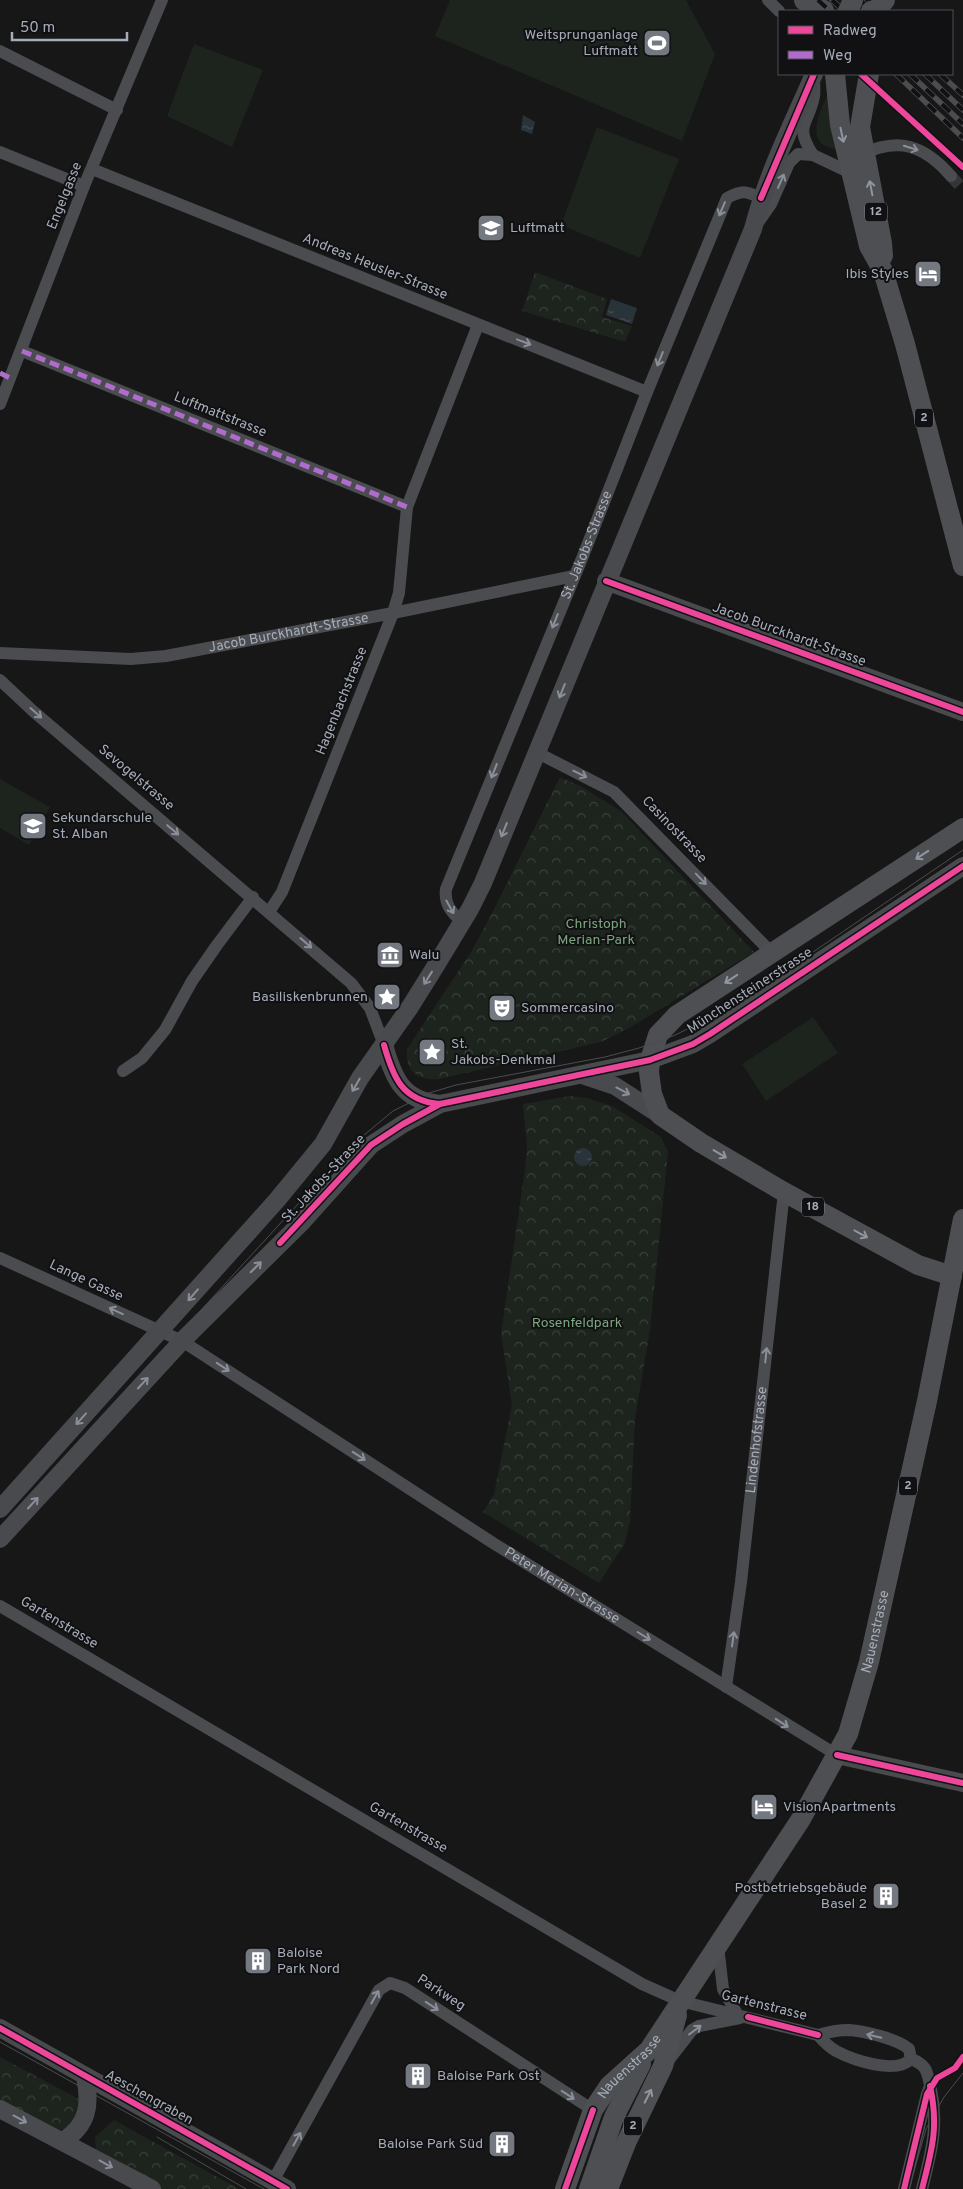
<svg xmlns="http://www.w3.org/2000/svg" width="963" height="2189" viewBox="0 0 963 2189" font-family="Overpass,sans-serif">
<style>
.grass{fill:#1c241d}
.forest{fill:url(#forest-crowns)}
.water{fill:url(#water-ripples)}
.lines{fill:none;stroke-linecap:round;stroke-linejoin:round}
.street-tunnel{stroke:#343537;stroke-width:12;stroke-dasharray:12 6;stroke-linecap:butt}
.street{stroke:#4a4c50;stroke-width:12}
.secondary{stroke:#484a4e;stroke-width:18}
.primary{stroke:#4d4f52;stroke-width:20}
.highway{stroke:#4d4e52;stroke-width:22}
.tram{stroke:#4a4c4f;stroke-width:1}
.rail-casing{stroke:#4a4c4f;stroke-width:5.5}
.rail{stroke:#111113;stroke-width:4;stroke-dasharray:11;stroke-linecap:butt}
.primary-bridge{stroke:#4d4f52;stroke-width:20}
.quiet{stroke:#b06ccc;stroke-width:5;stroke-dasharray:10 5;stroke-linecap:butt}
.cycleway-casing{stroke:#111113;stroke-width:9}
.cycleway{stroke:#ed469a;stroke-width:6}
.oneway{stroke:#90969f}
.oneway2{stroke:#8a909a}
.oneway3{stroke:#8a8f99}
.labels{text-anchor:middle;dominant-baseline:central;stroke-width:4;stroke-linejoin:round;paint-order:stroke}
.shield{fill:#111113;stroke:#797e87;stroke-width:1}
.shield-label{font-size:12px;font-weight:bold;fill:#a6adb9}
.poi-label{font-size:14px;fill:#a6adb9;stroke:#111113;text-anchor:start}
.street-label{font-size:14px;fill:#a6adb9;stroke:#111113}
.park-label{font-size:14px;fill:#7ca67c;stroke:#111113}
</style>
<defs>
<pattern id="forest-crowns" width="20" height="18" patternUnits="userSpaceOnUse" patternTransform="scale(1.25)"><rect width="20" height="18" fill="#1c241d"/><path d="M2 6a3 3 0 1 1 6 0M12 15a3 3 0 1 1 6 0" fill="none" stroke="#3a413c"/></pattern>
<pattern id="water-ripples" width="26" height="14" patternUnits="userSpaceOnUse" patternTransform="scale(1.25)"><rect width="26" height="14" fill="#29333a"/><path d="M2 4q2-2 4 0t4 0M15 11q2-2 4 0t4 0" fill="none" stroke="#454e54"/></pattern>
</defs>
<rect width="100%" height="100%" fill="#171717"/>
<path class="grass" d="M450,0H686L715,54L682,141L435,36Z
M194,44L263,70L232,147L167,116Z
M828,93L840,149C802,148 819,114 828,93Z
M597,127L679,159L640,258L561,225Z
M0,779L50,807L29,845L0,828Z
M813,1017L838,1053L766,1101L742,1064Z"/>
<path class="forest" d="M535,272L607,299L602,317L632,326L625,342L522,311Z
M560,777L582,787L621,811L754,952L631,1027L601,1042L439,1079C417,1081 405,1071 407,1049L471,952L488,921Z
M570,1096L587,1098L612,1106L661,1137L668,1152L650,1330L635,1418L630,1521L625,1543L599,1583L483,1512L494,1494L512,1405L501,1333L525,1170L527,1147L523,1104Z
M0,2057L81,2100L78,2115L67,2128L59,2130L51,2127L0,2100Z
M114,2120L239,2189H162L96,2152L95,2137Z"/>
<path class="water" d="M523,115L535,122L532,134L521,130Z
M611,299L637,308L632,324L606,315Z
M574 1157a9 9 0 1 1 18 0a9 9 0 1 1-18 0Z"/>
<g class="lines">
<path class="street-tunnel" d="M951,176L963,189"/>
<g class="street">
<path d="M768,0L779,11"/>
<path d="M0,51L117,110"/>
<path d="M0,152L84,186"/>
<path d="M813,155C793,124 809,125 814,96C815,91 814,85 814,80"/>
<path d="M860,155C898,137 923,144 951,176"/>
<path d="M92,169L647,392"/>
<path d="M759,221L771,204L789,163L798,154L813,155L851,173"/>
<path d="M22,351L407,507"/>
<path d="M0,404L84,186L162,0"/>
<path id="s1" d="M0,653L131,659L166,656L393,613L574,576"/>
<path d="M0,680L33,711L351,983L370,1008L384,1045"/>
<path d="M536,752L614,792L772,953"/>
<path d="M269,912L282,892L393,613L399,593L407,507L478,325"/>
<path id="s2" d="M462,922C451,912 444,904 446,889L583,556L647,392L727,198C743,190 745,191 761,198"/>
<path d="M123,1071L142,1058L165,1030L192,981L217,945L253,897"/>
<path id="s3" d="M0,1258L182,1341L493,1543L837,1755"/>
<path d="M0,1606L642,1984L680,2001L818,2035C828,2032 838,2030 849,2030C864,2031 898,2039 909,2049L911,2059"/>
<path id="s4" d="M726,1687L741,1582L784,1192"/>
<path d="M718,1946L723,1989L737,2014"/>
<path d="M818,2035C823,2041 829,2047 836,2051C853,2060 896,2075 911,2059"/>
<path d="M911,2059C928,2065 927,2073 931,2089C939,2126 931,2153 922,2189"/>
<path d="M668,2061L692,2030L699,2026L740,2018"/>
<path d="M273,2181L379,1990L390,1983L405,1988L593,2110"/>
<path d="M904,2189L927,2094L930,2086"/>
</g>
<path class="secondary" d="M606,581L963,712
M384,1045C393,1077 402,1101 440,1104L650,1060L693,1044L710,1034L963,866
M585,1076L615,1086L660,1115
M0,1509L277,1200L323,1144L360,1078L410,1007L435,967L470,909L483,883L753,229C767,174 792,125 814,74
M0,1539L182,1341L302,1222L371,1145L403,1124L440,1104
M837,1755L963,1783
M0,2028L287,2189
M0,2109L152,2189
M63,2141C88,2125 91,2105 85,2077"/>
<g class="primary">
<path d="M835,74L840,125L869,246L883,271L905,344L963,566"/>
<path d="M869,74L860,127L882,243L883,256"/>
<path d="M952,1276L918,1265L784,1192L701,1143L660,1115L652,1094L649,1072L650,1060L658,1035L677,1015L963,828"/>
<path id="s5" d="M565,2189L593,2110L609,2086L649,2050L801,1819L848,1734L869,1662L927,1401L963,1219"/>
<path d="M589,2189L614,2117L641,2064"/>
<path d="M608,2189L626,2143L663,2066L677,2015"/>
</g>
<path class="highway" d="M805,0L823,11"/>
<path class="tram" d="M0,1530L352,1145L393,1111L429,1093L456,1085L605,1057L639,1048L673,1036L702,1022L791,967L963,850
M0,2042L264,2189
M157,2137L246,2189
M909,2189L926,2129L944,2097L963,2073"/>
<defs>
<path id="rail" d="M818,0L830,11
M832,0L844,11
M846,0L858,11
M860,0L873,11
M896,74L963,138
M910,74L963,124
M925,74L963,110
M940,74L963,95"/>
</defs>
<use href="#rail" class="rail-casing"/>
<use href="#rail" class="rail"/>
<path class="primary-bridge" d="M848,11L853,0
M871,11L877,9L885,0"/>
<path class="quiet" d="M22,351L407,507
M0,373L10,378"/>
<defs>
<path id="cycleway" d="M861,74L963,167
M761,198L814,74
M606,581L963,712
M384,1045C393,1077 402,1101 440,1104L650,1060L693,1044L710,1034L963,866
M280,1243L371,1145L403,1124L440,1104
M837,1755L963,1783
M748,2017L818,2035
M0,2028L287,2189
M565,2189L593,2110
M904,2189L927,2094L937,2078L955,2068L963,2057
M922,2189C932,2150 939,2126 930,2086"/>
</defs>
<use href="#cycleway" class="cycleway-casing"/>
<use href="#cycleway" class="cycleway"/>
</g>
<defs><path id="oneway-shaft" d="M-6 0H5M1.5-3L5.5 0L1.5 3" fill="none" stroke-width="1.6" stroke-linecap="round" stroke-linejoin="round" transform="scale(1.25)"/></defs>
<g class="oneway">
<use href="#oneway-shaft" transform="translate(842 135) rotate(78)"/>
<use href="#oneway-shaft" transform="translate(871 188) rotate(-101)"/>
<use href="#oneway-shaft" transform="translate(922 855) rotate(147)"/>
<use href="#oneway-shaft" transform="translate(731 979) rotate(147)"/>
<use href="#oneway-shaft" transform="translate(720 1154) rotate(31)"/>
<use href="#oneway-shaft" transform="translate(861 1234) rotate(29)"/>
<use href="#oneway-shaft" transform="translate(648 2096) rotate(-63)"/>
</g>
<g class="oneway2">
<use href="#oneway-shaft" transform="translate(911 148) rotate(17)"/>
<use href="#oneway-shaft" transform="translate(781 181) rotate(-66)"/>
<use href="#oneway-shaft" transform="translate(722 209) rotate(113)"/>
<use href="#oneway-shaft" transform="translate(524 342) rotate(21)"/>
<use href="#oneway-shaft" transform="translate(660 359) rotate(112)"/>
<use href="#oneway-shaft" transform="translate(555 621) rotate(112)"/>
<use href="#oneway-shaft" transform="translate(36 713) rotate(41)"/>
<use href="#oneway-shaft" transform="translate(494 771) rotate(112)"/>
<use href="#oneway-shaft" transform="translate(580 774) rotate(26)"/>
<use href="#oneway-shaft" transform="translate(173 830) rotate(40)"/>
<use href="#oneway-shaft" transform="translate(701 879) rotate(46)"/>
<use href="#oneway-shaft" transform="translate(450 907) rotate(61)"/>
<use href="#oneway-shaft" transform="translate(306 943) rotate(41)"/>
<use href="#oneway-shaft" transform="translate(116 1311) rotate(-155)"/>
<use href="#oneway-shaft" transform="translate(766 1355) rotate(-84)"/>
<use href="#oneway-shaft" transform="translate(223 1367) rotate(33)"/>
<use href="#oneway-shaft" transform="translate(359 1456) rotate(33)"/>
<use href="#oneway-shaft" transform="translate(644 1636) rotate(32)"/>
<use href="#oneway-shaft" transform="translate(733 1639) rotate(-82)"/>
<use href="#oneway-shaft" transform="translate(782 1723) rotate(33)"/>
<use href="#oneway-shaft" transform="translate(375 1997) rotate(-60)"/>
<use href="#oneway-shaft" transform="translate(432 2006) rotate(33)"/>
<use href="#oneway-shaft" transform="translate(695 2030) rotate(-37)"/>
<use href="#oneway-shaft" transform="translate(874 2036) rotate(-166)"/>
<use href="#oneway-shaft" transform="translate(568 2095) rotate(33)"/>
<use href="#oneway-shaft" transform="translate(297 2139) rotate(-61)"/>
</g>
<g class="oneway3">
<use href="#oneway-shaft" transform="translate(562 691) rotate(112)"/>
<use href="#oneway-shaft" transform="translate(504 830) rotate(112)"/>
<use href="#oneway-shaft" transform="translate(428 978) rotate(122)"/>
<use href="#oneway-shaft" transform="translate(356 1085) rotate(120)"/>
<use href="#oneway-shaft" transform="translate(623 1091) rotate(28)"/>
<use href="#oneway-shaft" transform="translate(256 1267) rotate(-45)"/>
<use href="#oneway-shaft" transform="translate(193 1295) rotate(131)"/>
<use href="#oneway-shaft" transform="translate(143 1383) rotate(-47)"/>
<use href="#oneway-shaft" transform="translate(81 1419) rotate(132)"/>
<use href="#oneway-shaft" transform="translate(33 1503) rotate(-47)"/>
<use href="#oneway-shaft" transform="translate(20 2119) rotate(28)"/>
<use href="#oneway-shaft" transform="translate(106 2164) rotate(29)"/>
</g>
<defs>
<symbol id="stadium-square" viewBox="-11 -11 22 22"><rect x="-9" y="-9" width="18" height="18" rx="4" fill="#747880" stroke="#111113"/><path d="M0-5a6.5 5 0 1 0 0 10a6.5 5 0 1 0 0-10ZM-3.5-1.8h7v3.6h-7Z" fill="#fff"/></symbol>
<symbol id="school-square" viewBox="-11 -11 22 22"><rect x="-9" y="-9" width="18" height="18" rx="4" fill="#747880" stroke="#111113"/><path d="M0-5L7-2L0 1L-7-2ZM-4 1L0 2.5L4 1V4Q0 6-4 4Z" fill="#fff"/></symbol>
<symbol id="hotel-square" viewBox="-11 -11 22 22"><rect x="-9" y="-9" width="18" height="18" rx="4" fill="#747880" stroke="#111113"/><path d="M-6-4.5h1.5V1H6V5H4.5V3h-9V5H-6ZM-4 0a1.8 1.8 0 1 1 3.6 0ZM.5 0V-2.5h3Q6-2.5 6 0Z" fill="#fff"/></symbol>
<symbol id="museum-square" viewBox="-11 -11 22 22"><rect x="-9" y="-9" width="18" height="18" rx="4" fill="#747880" stroke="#111113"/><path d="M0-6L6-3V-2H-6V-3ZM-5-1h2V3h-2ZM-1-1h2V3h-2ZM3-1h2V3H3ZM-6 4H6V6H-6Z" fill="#fff"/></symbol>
<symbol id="sight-square" viewBox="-11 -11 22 22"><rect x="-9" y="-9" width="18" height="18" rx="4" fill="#747880" stroke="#111113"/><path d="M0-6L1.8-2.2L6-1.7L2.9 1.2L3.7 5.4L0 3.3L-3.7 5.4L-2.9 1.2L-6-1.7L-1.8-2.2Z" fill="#fff"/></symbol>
<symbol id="theatre-square" viewBox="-11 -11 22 22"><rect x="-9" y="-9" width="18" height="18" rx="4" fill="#747880" stroke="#111113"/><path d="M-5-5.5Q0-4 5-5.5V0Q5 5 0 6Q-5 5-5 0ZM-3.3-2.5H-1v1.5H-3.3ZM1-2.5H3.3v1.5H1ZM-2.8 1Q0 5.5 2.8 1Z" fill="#fff"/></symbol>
<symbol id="building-square" viewBox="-11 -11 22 22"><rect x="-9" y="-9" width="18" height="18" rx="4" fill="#747880" stroke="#111113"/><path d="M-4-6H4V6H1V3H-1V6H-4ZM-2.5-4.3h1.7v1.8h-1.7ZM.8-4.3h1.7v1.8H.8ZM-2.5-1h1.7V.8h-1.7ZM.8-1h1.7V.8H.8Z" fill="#fff"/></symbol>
</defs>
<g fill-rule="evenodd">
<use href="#stadium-square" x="641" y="27" width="32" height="32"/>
<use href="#school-square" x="475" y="212" width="32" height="32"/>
<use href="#hotel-square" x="912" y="258" width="32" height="32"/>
<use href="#school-square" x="17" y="810" width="32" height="32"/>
<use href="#museum-square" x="374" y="939" width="32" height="32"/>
<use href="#sight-square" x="371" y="981" width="32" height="32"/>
<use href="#theatre-square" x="486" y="992" width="32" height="32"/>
<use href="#sight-square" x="416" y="1036" width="32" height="32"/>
<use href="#hotel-square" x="748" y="1791" width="32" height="32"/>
<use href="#building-square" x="870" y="1880" width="32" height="32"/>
<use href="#building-square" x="242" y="1945" width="32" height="32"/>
<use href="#building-square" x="402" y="2060" width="32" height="32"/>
<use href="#building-square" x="486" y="2128" width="32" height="32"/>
</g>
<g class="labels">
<g class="shield">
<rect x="865" y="202.5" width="22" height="19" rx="4"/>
<rect x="915" y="408.5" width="18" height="19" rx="4"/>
<rect x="802" y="1197.5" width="22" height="19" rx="4"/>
<rect x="899" y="1476.5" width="18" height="19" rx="4"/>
<rect x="624" y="2116.5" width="18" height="19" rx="4"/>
</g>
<g class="shield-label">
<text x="876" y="212">12</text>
<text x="924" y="418">2</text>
<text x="813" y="1207">18</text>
<text x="908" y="1486">2</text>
<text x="633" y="2126">2</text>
</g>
<g class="poi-label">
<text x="638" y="35" text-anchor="end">Weitsprunganlage<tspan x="638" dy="16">Luftmatt</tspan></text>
<text x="510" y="228">Luftmatt</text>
<text x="909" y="274" text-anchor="end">Ibis Styles</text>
<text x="52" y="818">Sekundarschule<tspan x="52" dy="16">St. Alban</tspan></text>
<text x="409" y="955">Walu</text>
<text x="368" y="997" text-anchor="end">Basiliskenbrunnen</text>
<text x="521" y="1008">Sommercasino</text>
<text x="451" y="1044">St.<tspan x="451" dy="16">Jakobs-Denkmal</tspan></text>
<text x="783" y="1807">VisionApartments</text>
<text x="867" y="1888" text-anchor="end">Postbetriebsgebäude<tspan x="867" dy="16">Basel 2</tspan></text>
<text x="277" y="1953">Baloise<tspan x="277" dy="16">Park Nord</tspan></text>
<text x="437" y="2076">Baloise Park Ost</text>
<text x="483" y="2144" text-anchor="end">Baloise Park Süd</text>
</g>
<g class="street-label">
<text transform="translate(65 196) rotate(-68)">Engelgasse</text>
<text transform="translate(375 267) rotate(22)">Andreas Heusler-Strasse</text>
<text transform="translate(220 415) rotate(22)">Luftmattstrasse</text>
<text stroke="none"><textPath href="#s2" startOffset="410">St. Jakobs-Strasse</textPath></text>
<text stroke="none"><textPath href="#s1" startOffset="291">Jacob Burckhardt-Strasse</textPath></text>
<text transform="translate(789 635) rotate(20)">Jacob Burckhardt-Strasse</text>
<text transform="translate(342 701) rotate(-68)">Hagenbachstrasse</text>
<text transform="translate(136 778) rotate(40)">Sevogelstrasse</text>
<text transform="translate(674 830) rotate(46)">Casinostrasse</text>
<text transform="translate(750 991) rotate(-33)">Münchensteinerstrasse</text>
<text transform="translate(324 1179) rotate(-47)">St. Jakobs-Strasse</text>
<text transform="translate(86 1281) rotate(25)">Lange Gasse</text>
<text stroke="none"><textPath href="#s4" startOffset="249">Lindenhofstrasse</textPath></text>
<text stroke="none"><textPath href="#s3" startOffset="652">Peter Merian-Strasse</textPath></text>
<text transform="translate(59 1623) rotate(31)">Gartenstrasse</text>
<text stroke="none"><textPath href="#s5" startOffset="646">Nauenstrasse</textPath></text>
<text transform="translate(408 1828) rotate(30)">Gartenstrasse</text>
<text transform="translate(441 1993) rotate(33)">Parkweg</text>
<text transform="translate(764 2006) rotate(14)">Gartenstrasse</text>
<text stroke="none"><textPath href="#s5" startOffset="141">Nauenstrasse</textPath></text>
<text transform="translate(149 2098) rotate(29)">Aeschengraben</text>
</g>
<g class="park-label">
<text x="596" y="924">Christoph<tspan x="596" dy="16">Merian-Park</tspan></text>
<text x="577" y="1323">Rosenfeldpark</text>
</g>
</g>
<rect x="778" y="10" width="175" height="65" fill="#111113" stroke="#4d4f55"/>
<rect x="788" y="26" width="25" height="8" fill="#ed469a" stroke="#4d4f55"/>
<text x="823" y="35" font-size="15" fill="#a6adb9">Radweg</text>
<rect x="788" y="51" width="25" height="8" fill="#b06ccc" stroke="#4d4f55"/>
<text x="823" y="60" font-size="15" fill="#a6adb9">Weg</text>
<path d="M12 32v8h115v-8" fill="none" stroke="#a6adb9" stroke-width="2.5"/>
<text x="20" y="32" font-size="15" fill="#a6adb9" stroke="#111113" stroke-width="4" paint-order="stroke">50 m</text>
</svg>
